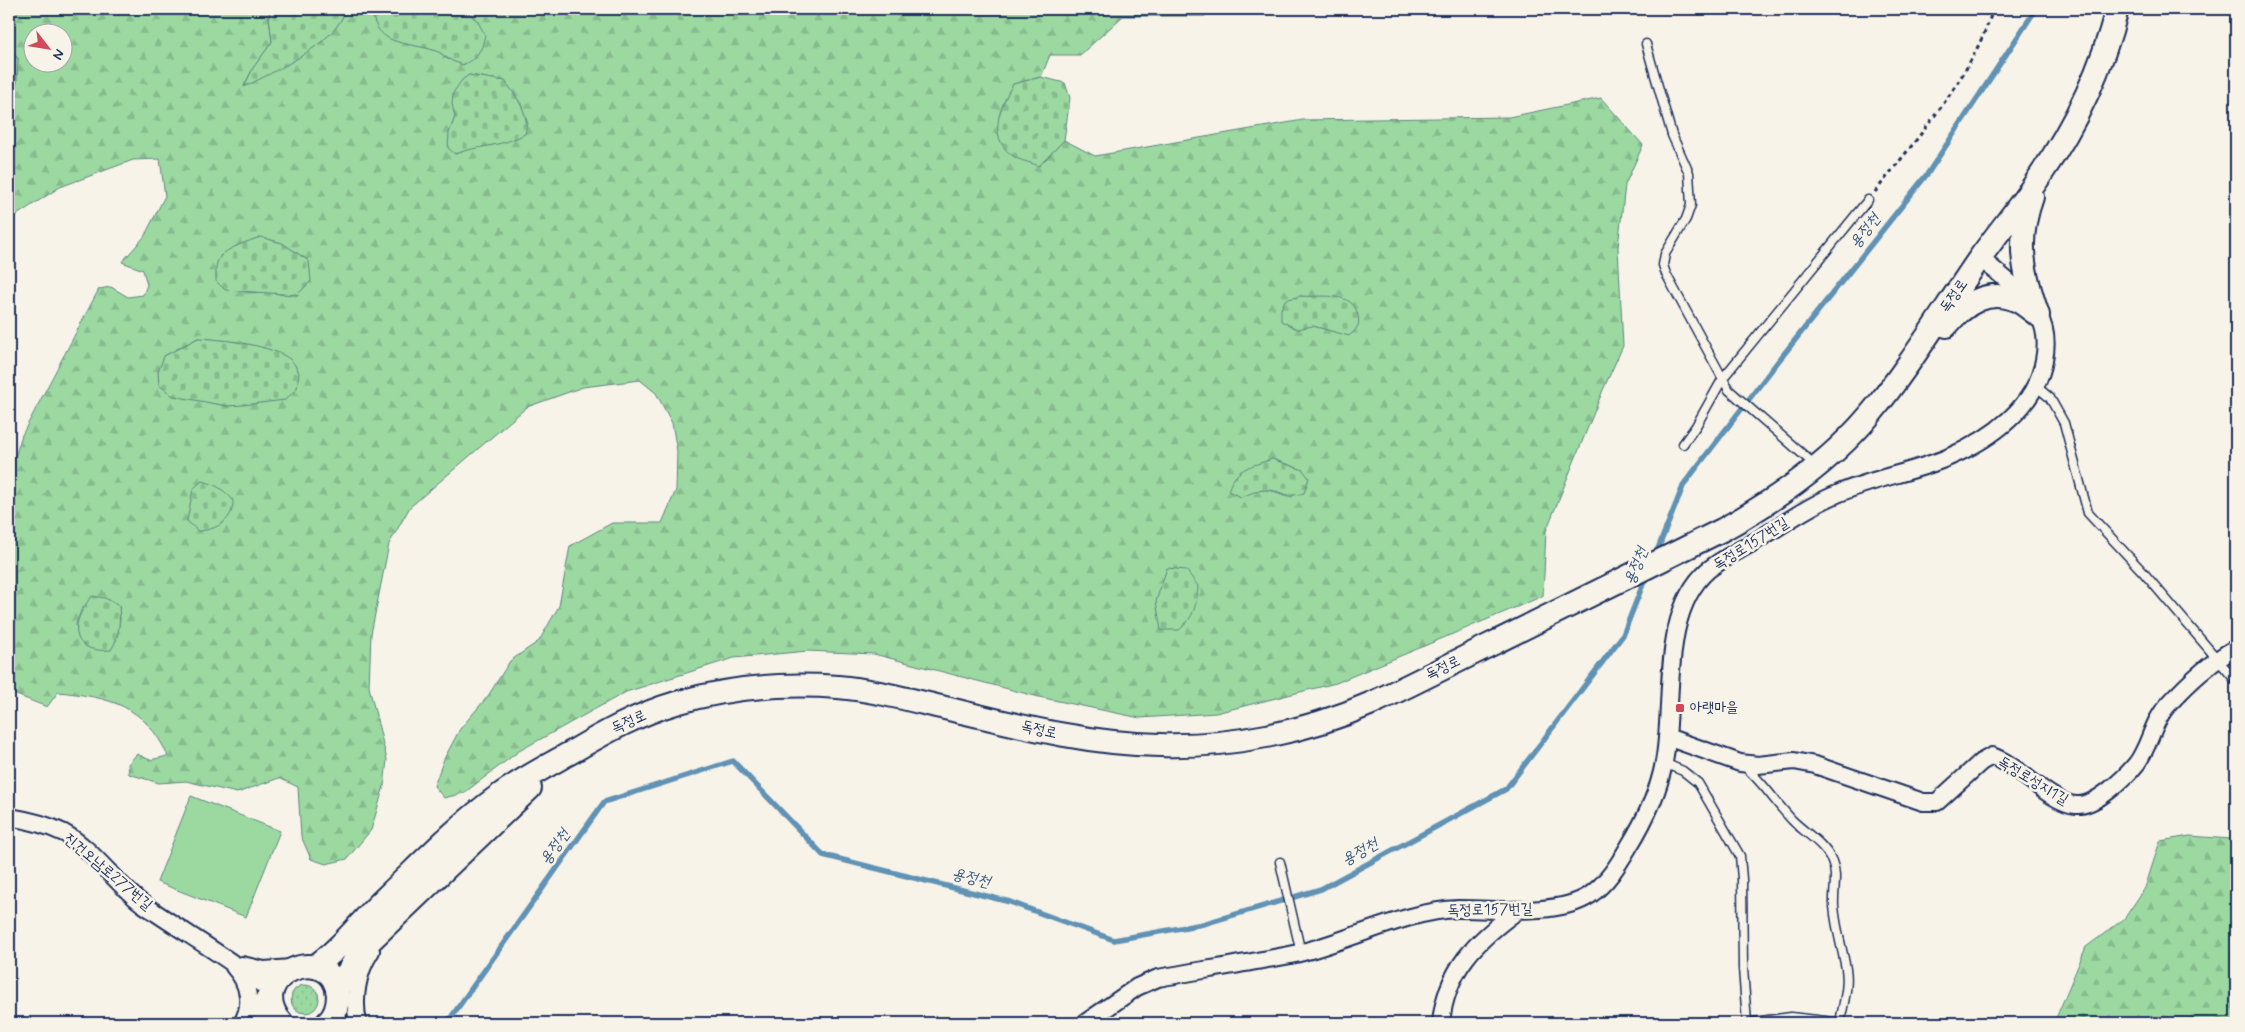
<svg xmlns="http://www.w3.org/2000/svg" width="2245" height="1032" viewBox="0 0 2245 1032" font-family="Mynerve,'Poor Story',sans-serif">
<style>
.grass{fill:url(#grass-dots);stroke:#5c8480}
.forest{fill:url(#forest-firs);stroke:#5c8480;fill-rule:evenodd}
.cemetery{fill:url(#cemetery-stones);stroke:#5c8480}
.garden{fill:#9cd9a1;stroke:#5c8480}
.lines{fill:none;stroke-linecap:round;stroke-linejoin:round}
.stream{stroke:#6092b5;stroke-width:5.5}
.lane-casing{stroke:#1b2f5e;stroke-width:11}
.street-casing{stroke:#1b2f5e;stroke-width:20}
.secondary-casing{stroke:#1b2f5e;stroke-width:26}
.path{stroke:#1b2f5e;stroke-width:3;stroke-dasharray:4 4;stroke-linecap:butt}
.lane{stroke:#f7f3e8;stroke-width:8}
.street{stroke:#f7f3e8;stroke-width:16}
.secondary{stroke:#f7f3e8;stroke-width:22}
.poi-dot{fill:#d1495b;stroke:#f7f3e8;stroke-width:2}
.labels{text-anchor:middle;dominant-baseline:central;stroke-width:5;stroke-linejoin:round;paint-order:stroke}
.street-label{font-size:15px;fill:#1b2f5e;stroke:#f7f3e8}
.poi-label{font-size:15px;fill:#1b2f5e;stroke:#f7f3e8;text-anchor:start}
.water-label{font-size:16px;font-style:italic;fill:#385882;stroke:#f7f3e8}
</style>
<defs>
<pattern id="grass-dots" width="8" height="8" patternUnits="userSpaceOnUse" patternTransform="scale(1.25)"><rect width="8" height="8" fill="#9cd9a1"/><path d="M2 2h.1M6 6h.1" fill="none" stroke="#86bb8d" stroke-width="1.8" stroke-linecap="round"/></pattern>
<pattern id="forest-firs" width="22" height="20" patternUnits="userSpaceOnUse" patternTransform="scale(1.25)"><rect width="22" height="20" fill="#9cd9a1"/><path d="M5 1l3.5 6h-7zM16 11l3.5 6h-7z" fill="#86bb8d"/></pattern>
<pattern id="cemetery-stones" width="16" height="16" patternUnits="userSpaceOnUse" patternTransform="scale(1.25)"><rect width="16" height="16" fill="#9cd9a1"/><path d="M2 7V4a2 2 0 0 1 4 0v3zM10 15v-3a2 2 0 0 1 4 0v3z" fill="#86bb8d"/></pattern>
</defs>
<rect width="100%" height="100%" fill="#f7f3e8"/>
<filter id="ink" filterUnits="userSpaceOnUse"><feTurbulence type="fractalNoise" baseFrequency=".02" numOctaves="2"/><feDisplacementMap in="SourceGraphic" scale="10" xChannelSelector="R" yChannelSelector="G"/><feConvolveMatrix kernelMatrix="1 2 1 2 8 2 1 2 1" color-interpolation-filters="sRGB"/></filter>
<g filter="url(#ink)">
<path class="grass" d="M291 999a14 14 0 1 1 28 0a14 14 0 1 1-28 0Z"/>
<path class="forest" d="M9,9H270L269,17L272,42L253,68L244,86C272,71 339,42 345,9H376L372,11C378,49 409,40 437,51C441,53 445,57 449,60L477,20L463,9H1142V16H1123L1080,55H1050L1041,77L1013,84L1039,166L1064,140L1095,156L1303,120L1509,117L1601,98L1643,145L1625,185L1618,247L1623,346L1603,390L1546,531L1543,596L1336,683L1216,713L1140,718L1039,697L874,654L807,651L734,658L626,692L519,751L464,793L444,798L434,786L444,759L460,729L488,696L510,661L539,641L559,606L570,546L612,523H662L676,490L677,451L672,423L656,393L640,380L583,387L527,407L410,507L389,544L371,634L369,687L387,760L384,786L371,830L347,859L326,864L311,859L301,836L298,787L279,778L237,793L186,781L159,783L129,774L128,764L137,754L150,760L168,756C145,705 109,697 58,692L47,707L9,692V476L22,435L99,289L111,287L128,297L143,295L147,285L143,270L122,262L144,237L165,196L160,159L133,160L60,187L9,220V114L18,58L9,49ZM32,32H62V62H32ZM469,75L505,81L521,104L528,124L493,145L471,148L455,154L449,133L455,117L462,80ZM260,237L282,243L309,261L284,295L270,292L244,293L220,256L234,248ZM1300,296L1309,297L1349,335L1313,326ZM198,338L238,342L275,352L264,402L227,406L193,399L164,356ZM1272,459L1303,470L1292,497L1269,490H1259L1239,472ZM119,605L120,620L116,641L78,637L76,624L82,608Z
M2190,836L2231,839L2236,837V1023H2054L2086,947L2124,919L2145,888L2160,841Z"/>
<path class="cemetery" d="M270,9H345C340,42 271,73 244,87L253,68L272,42L269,17Z
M376,9H463L477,20L485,35L482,47L475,58L463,65C459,63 453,62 449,59C444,57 441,52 436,51C408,41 377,48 372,11Z
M1142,9H1209L1205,16H1142Z
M9,49L18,58L17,82L9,114Z
M469,75L505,81C516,96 531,115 525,134C502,147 479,145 455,154L448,148L449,133L455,117L452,104L453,93L462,80Z
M1041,77L1065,83L1070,98L1064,140L1039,166C1032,163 1023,161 1016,158C986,140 999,108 1013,84Z
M260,237L282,243L309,261L311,281L297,295L225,290L216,281C216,273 215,263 220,257C226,248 250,241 260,237Z
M1300,296C1318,298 1350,290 1357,312C1361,324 1358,328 1349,336L1313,326L1297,329L1281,321V309L1285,300Z
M198,338C221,339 273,345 291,360C294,363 297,369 299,373L297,388L285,400L243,405L227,406L173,396L159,385L158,372L164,356Z
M1272,459L1303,470L1309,478L1304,493C1284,499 1285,491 1268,490C1259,489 1250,494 1241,497L1228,491C1236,467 1250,467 1272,459Z
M202,481C216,484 224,490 233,500C234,520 217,530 198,531L187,521L193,489Z
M1167,568L1186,570L1198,586C1197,604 1194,618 1179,630H1161L1156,601Z
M92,596L105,598L119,605C120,621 120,636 111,650C68,654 70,622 92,596Z"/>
<path class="garden" d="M191,796L280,831L246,917L157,882Z"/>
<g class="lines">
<path class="stream" d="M1655,556L1684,484L1776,364L1928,173L2036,9
M447,1023L604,802L733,761L823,855L1010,902L1114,940L1203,924L1321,889L1506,789L1623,635L1647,574"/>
<defs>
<path id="lane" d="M1646,44L1672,135L1689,173L1691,205L1686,219L1665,254L1663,265L1666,274L1729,390L1815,465
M2036,386L2050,398L2064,423L2088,513L2143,572L2236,681
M1683,444L1696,426L1723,378L1868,200
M1664,763L1683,771L1698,783L1740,856L1742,879L1743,968L1747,1023
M1744,766C1763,782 1775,802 1792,820C1805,833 1824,843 1832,861C1838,875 1833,891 1834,906C1836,929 1842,947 1846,969C1849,987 1843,1005 1840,1022
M1280,862L1301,953
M1746,1023L1791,1017L1843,1023"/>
<path id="street" d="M1667,737L1740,763L1758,765L1794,761L1815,765L1923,802H1937L1981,762L1992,756C2020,766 2050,803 2076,805C2095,807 2126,777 2137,763C2150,745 2152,723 2167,706C2187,684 2210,662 2236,648
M9,817C28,820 46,824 64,833C92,848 116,884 143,904C186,934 231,959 272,992
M242,965L264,970L292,968
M234,967C249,983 253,1005 242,1023
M358,1023C353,999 357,972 371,951
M1085,1023L1137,987L1158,978C1191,972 1224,967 1257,961C1272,958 1288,956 1303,952C1351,940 1410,910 1458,909C1493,909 1560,916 1590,895C1607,883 1618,865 1628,848C1644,822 1659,792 1664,762C1675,704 1659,613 1708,570C1722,559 1738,551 1754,542C1781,526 1806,507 1835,495C1872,478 1912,473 1949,457C1991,439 2036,407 2044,360C2047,345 2046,328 2038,314C2024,292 2000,275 1980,258
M1441,1023C1446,970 1476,941 1517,911"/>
<path id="secondary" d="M2032,197C2016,241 2023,272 2038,315
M1946,326C1965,304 1988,287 2018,301C2025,305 2032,311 2038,315
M314,967C342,948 362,919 387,896C422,863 457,826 497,797C520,780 545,767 570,753C604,733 638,714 676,703C727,688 784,683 838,687C874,690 910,700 945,708C1016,725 1086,744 1160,745C1232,747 1306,732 1372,703C1415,683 1457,661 1498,641C1573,604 1648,567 1722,530C1776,500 1828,464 1868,417C1909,368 1943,311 1979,259C1999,231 2021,205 2040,176C2075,125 2102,69 2117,9
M337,990L356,958L371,940L530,788
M251,1023L272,992
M282,1023C240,974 333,939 338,995C338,1006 335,1016 327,1023"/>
</defs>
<use href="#lane" class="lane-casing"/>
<use href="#street" class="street-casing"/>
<use href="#secondary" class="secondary-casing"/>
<path class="path" d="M1875,192C1919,135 1971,79 1993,9"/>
<use href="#lane" class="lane"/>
<use href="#street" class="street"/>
<use href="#secondary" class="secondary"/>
</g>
</g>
<rect class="poi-dot" x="1675" y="703" width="10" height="10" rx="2.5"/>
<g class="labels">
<g class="street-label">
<text transform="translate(1954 296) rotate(-55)">독정로</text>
<text transform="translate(1751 544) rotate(-32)">독정로157번길</text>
<text transform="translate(1443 668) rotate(-26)">독정로</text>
<text transform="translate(629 722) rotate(-24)">독정로</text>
<text transform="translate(1039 730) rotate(13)">독정로</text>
<text transform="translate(2033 781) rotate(31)">독정로성지1길</text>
<text transform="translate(108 872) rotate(40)">진건오남로277번길</text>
<text transform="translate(1490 910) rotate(-1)">독정로157번길</text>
</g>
<g class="poi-label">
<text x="1690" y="708">아랫마을</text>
</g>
<g class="water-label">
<text transform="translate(1865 231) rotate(-52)">용정천</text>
<text transform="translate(1636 566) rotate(-68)">용정천</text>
<text transform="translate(555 847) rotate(-55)">용정천</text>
<text transform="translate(1360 852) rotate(-29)">용정천</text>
<text transform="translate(971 878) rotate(14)">용정천</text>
</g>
</g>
<rect width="2245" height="1032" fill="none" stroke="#f7f3e8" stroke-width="30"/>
<rect x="15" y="15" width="2215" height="1002" fill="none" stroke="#1b2f5e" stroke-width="2" filter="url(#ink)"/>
<g transform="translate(48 48) rotate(121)"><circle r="24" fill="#f7f3e8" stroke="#9fa5b1"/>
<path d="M0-4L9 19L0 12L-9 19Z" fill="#d1495b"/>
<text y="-8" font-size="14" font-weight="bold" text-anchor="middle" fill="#1b2f5e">N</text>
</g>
</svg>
